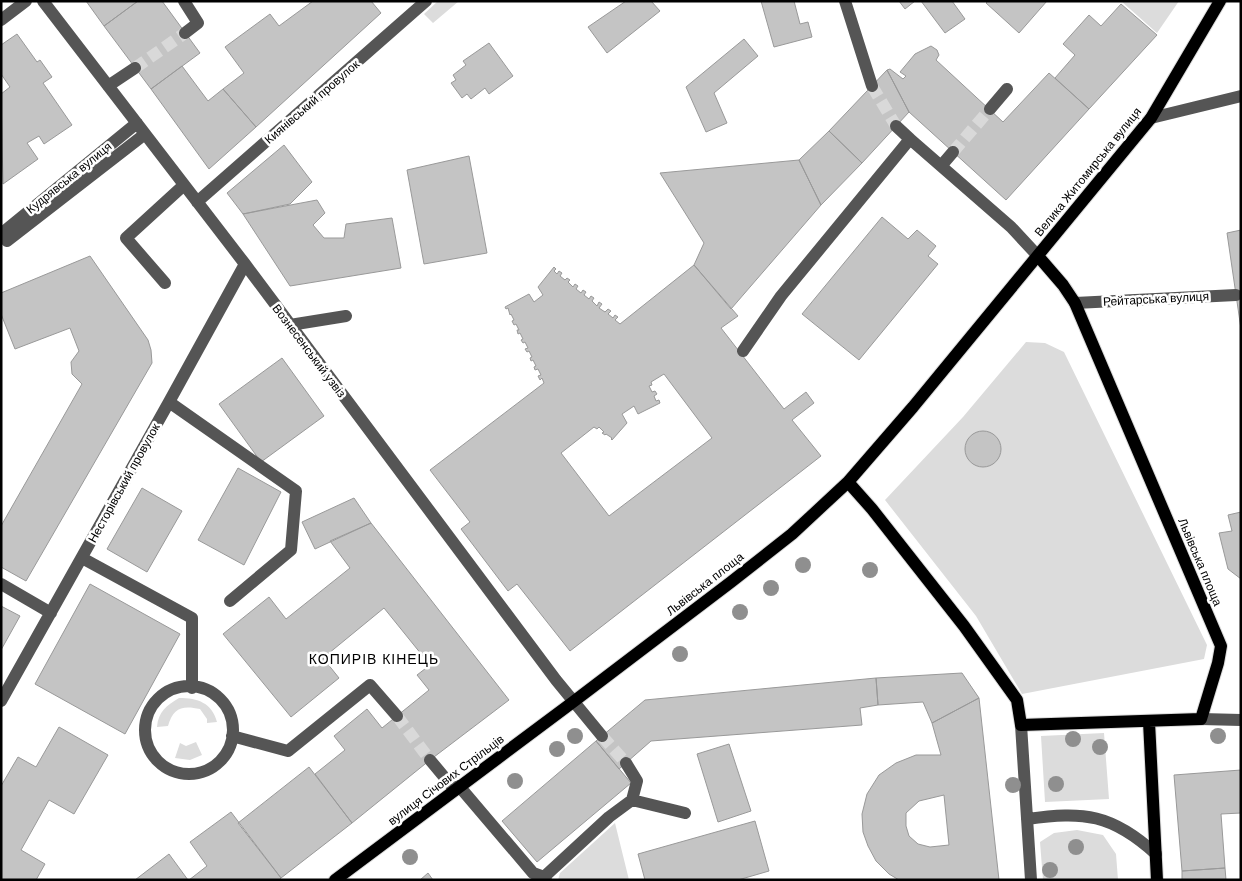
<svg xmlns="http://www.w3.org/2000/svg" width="1242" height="881" viewBox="0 0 1242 881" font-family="'DM Sans',sans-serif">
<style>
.green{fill:#dcdcdc}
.building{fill:#c4c4c4;stroke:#999;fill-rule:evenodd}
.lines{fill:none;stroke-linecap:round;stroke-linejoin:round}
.minor-tunnel{stroke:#d9d9d9;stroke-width:12;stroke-dasharray:12 6;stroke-linecap:butt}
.major-casing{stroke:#dbdbdb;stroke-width:14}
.minor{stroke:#555;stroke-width:12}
.major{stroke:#000;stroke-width:12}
.tree{fill:#8f8f8f}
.labels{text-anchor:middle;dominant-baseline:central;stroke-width:5;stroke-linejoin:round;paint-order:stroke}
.street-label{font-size:12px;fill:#000;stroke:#fff}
.neighbourhood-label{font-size:14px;letter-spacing:1px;fill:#000;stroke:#fff}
</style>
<rect width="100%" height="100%" fill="#fff"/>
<path class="green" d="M438,1H459L433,23L424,14Z
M1121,1H1179L1157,33Z
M1026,342L1045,343L1064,352L1207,645L1204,659L1022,694L976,616L885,500L963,417Z
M179,698C198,698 212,703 217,722L207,723V719L200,709C182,705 173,708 168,726L157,727C158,712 167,705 179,698Z
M1104,733L1109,799L1045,802L1041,736Z
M196,742L202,755L190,760L175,758L180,743L186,746Z
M615,823L629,880H558L560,873Z
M1077,830L1103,835L1116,854L1118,880H1043L1040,842L1054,833Z"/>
<path class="building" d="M86,1H138L104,26Z
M138,1H162L200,53L151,89L104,26Z
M313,1H371L381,13L256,127L223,89L244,73L225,47L270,14L279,26Z
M626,1H651L660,11L607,53L588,27Z
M761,1H794L800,24L808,22L812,37L774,47Z
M899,1H915L905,9Z
M921,1H952L965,19L945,33Z
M988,1H1047L1019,33L986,3Z
M1121,4L1157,35L1089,109L1055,78L1075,55L1063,44L1089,15L1101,26Z
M17,34L37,62L40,60L52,77L43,83L72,125L44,144L39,136L27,143L38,159L3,184L1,94L10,87L1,74V45Z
M744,39L758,56L714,93L727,123L706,132L686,87Z
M489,43L513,76L489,94L485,88L471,99L467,94L462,98L451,83L456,80L453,75L466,65L463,61Z
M931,46L937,50L939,55L936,60L1003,122L1049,73L1089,109L1006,200L909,112L887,70L890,69L903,79L906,76L900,72L915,54Z
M182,66L208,101L223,89L256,127L209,169L151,89Z
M887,70L909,112L862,163L829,131Z
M829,131L862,163L821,205L799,160Z
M284,145L312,182L290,204L243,214L227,193Z
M469,156L487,253L424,264L407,170Z
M799,160L821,205L731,309L694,265L704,243L660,173Z
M317,200L325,213L313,225L324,238H344L346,224L392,218L401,268L290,286L243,214Z
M882,217L908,239L917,230L936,246L928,256L938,264L859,360L802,314Z
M1241,230V329L1227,233Z
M90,256L148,340L151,350L152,363L26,581L1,567V526L82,384L72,374L71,362L79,351L70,328L15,349L1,314V293Z
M694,265L738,316L721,328L784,409L806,392L814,403L792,420L821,456L570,651L517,584L508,591L461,529L470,522L430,470L544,383L542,378L540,380L538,376L541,375L538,369L535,370L534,367L536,366L533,360L531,361L530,358L532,357L529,351L527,352L525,349L528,348L525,342L523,343L521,340L523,339L520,333L518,334L517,330H519L516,324L514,325L512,321L514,320L511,314L510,315L508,308L506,309L505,307L529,294L534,302L543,295L538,287L554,267L556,269L554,271L557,274L559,271L562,273L560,276L565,280L567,278L570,280L568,282L573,287L575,284L578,286L576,289L581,293L583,290L586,292L584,295L589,299L591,296L594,298L592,301L597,306L599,302L602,304L599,308L605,312L608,309L611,311L608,314L613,318L615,315L618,317L615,320L620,324ZM664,374L712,438L609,516L561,453L594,427L597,429L599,427L604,432L602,433L605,435L606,434L612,438L611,439L612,440L627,423L622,414L634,406L638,414L660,403L659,400L656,401L654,396L657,394L655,391L652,392L649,386L652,385L651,382Z
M282,358L324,416L261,462L219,404Z
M965 449a18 18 0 1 1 36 0a18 18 0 1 1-36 0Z
M238,468L281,492L244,565L198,540Z
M142,488L182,511L147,572L107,549Z
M354,498L371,523L315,549L302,522Z
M1241,512V579L1228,569L1219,533L1232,531L1228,515Z
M371,523L509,700L430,760L352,823L315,774L345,750L334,736L367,709L382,728L429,690L417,675L430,665L384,608L323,658L339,678L291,717L223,634L269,597L286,619L350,568L330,541Z
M90,584L180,634L125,734L35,684Z
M1,606L20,616L1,650Z
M962,673L979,698L932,723L923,702L878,705L876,678Z
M876,678L878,705L860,708L862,725L651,741L619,769L596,741L645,700Z
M979,698L999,880H899L889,874L876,861L868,846L863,832L862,814L867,794L879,775L896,763L916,755H941L932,723ZM944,795L949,845L930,847L918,844L909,836L906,826V813L919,801Z
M59,727L108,755L74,814L49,800L21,850L45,864L36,880H1V786L18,757L36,767Z
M596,741L631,783L537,862L502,821Z
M729,744L751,811L718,822L697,754Z
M309,767L352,823L281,878L238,823Z
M1241,770V813L1221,814L1225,868L1182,871L1174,775Z
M231,812L281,878L279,880H189L207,866L190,842Z
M755,821L769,871L738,880H645L638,854Z
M169,854L188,880H135Z
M1225,868L1226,880H1182V871Z
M428,873L433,880H420Z"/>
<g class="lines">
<path class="minor-tunnel" d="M135,68L185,33
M872,86L896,126
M953,152L990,109
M397,716L430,760
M602,736L626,763"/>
<defs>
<path id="major" d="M848,482L872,509L964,626L1017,700L1021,725L1201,719L1218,663L1221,646L1075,303L1063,285L1038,256
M1149,722L1157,880
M335,880L573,702L731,582L792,534L848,482L913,407L1151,118L1220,1"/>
</defs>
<use href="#major" class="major-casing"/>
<path class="minor" d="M43,1L245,264L556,680L602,736
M184,1L198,23L185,33
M845,1L872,86
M1,20L26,1
M108,86L135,68
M990,109L1007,89
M1151,118L1241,96
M910,139L1011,227L1038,256
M941,166L953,152
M197,202L426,1
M1,234L137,123
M7,241L145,134
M165,283L126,238L184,185
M1075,303L1236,295
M290,325L346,316
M743,351L781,296L910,139L896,126
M169,402L296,491L291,550L230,601
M82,558L192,618V688
M1,584L51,613
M145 730a44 44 0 1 1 88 0a44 44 0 1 1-88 0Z
M1,701L169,402L245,264
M1201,719L1241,720
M1021,725L1031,880
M232,736L288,751L370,685L397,716
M430,760L455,790
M459,786L533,873L544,877
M632,800L685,813
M1027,819C1084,811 1112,814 1156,854
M546,880L544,877L609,817L632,800L637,781L626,763"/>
<use href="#major" class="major"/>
</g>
<g class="tree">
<circle cx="803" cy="565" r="8"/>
<circle cx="870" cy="570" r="8"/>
<circle cx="771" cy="588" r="8"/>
<circle cx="740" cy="612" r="8"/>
<circle cx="680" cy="654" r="8"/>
<circle cx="575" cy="736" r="8"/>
<circle cx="1218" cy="736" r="8"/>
<circle cx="1073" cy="739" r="8"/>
<circle cx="1100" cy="747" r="8"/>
<circle cx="557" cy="749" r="8"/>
<circle cx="515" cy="781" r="8"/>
<circle cx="1056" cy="784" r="8"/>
<circle cx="1013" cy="785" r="8"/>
<circle cx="1076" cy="847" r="8"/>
<circle cx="410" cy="857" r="8"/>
<circle cx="1050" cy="870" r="8"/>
</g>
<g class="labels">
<g class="street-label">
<text transform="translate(312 102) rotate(-41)">Киянівський провулок</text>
<text transform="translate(1088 172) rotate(-51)">Велика Житомирська вулиця</text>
<text transform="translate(69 178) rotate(-39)">Кудрявська вулиця</text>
<text transform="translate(1156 299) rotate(-3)">Рейтарська вулиця</text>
<text transform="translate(309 351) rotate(53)">Вознесенський узвіз</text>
<text transform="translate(124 483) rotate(-61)">Несторівський провулок</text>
<text transform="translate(1200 562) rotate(67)">Львівська площа</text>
<text transform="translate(705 584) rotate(-38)">Львівська площа</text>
<text transform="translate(446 780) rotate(-37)">вулиця Січових Стрільців</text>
</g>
<g class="neighbourhood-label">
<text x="374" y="659">КОПИРІВ КІНЕЦЬ</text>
</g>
</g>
<rect width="1242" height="881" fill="none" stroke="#000000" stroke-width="5"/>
</svg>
